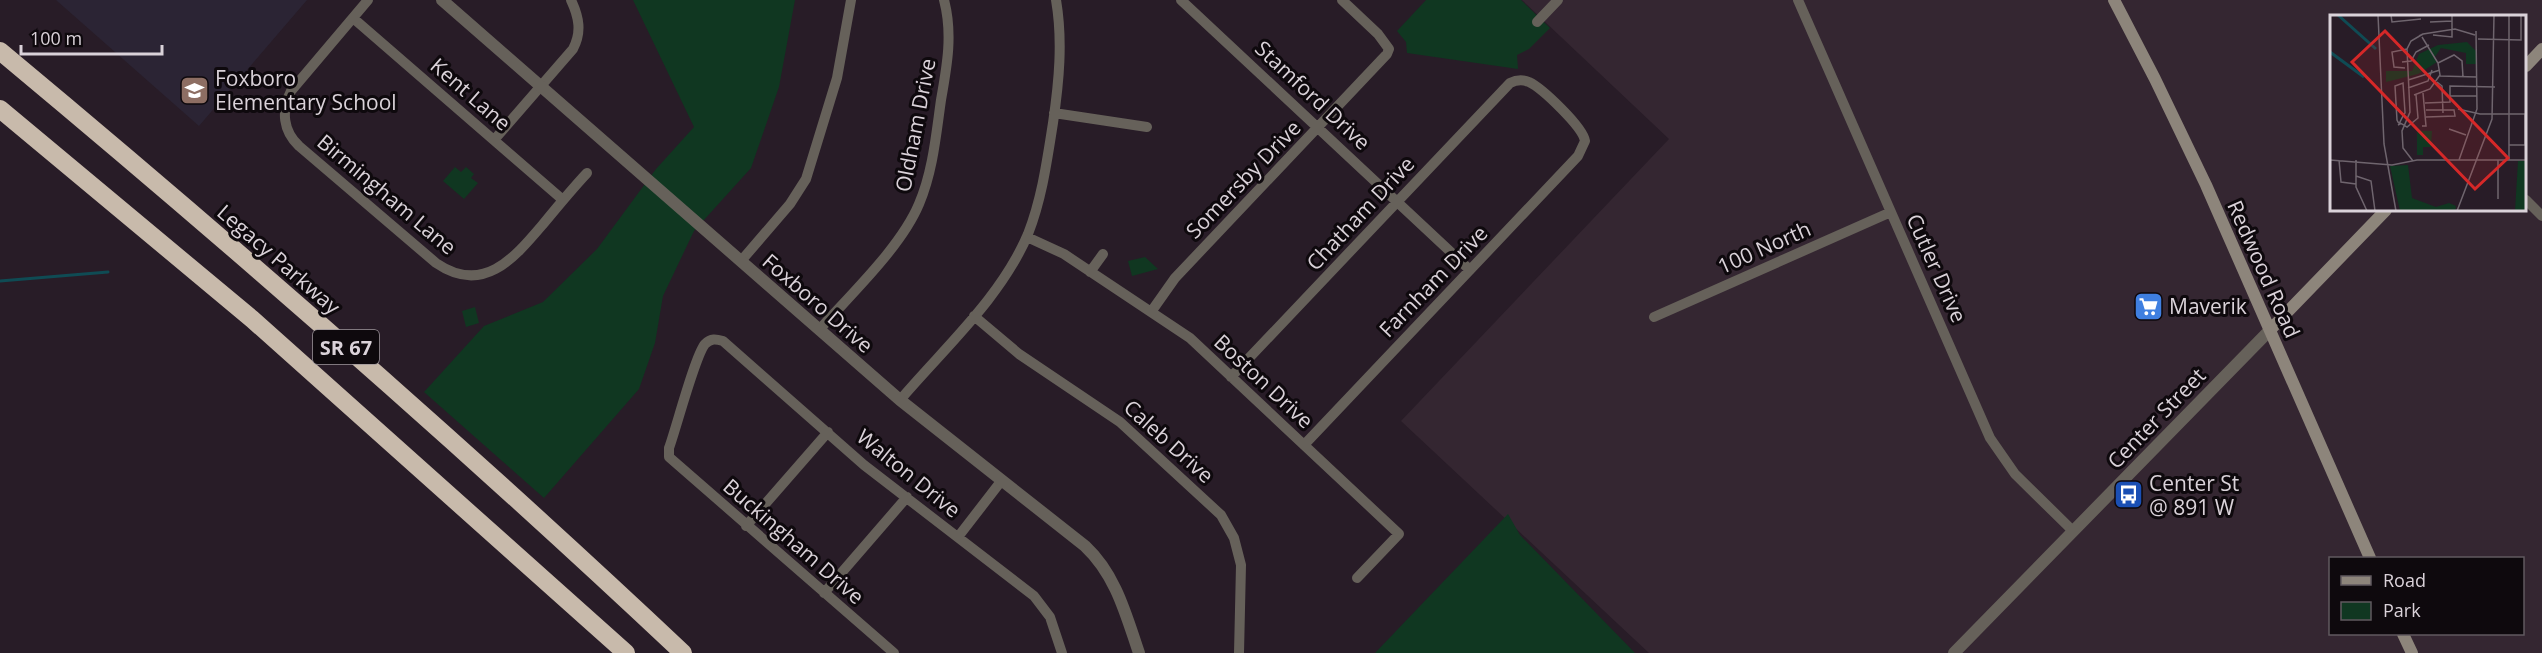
<svg xmlns="http://www.w3.org/2000/svg" width="2542" height="653" viewBox="0 0 2542 653" font-family="'Open Sans',sans-serif">
<style>
.industrial{fill:#342631;fill-rule:evenodd}
.education{fill:#2b2434}
.green{fill:#103721}
.lines{fill:none;stroke-linecap:round;stroke-linejoin:round}
.stream{stroke:#0f4b54;stroke-width:3}
.minor{stroke:#66615a;stroke-width:10}
.tertiary{stroke:#66615a;stroke-width:12}
.secondary{stroke:#8d857b;stroke-width:12}
.motorway{stroke:#c8baab;stroke-width:18}
.labels{text-anchor:middle;dominant-baseline:central;stroke-width:6;stroke-linejoin:round;paint-order:stroke}
.shield{fill:#0e090d;stroke:#9d969c;stroke-width:1.5}
.shield-label{font-size:20px;font-weight:bold;fill:#dad2d9}
.poi-label{font-size:21px;fill:#dad2d9;stroke:#0e090d;text-anchor:start}
.street-label{font-size:21px;fill:#dad2d9;stroke:#0e090d}
.inset-river{fill:none;stroke:#0f4b54;stroke-width:3}
.inset-road{fill:none;stroke:#6f656e;stroke-width:1.5}
.view{fill:#d62828;fill-opacity:0.15;stroke:#d62828;stroke-width:3}
.inset-edge{fill:none;stroke:#dad2d9;stroke-width:3}
</style>
<rect width="100%" height="100%" fill="#281c27"/>
<path class="industrial" d="M1522,0H2542V653H1649L1401,421L1669,139ZM2332,16H2526V210H2332ZM2330,558H2522V634H2330Z"/>
<path class="education" d="M56,0H307L199,126Z"/>
<path class="green" d="M633,0H795L779,87L751,168L694,231L663,296L655,343L639,389L544,498L424,392L484,326L543,302L597,249L656,169L694,127Z
M1426,0H1521L1550,28L1529,49L1517,55L1518,69L1407,53L1406,42L1397,31Z
M455,167L461,172L466,167L474,174L471,178L478,183L464,199L443,181Z
M1145,257L1158,269L1132,276L1128,261Z
M475,307L479,323L466,327L462,311Z
M1508,514L1520,535L1635,653H1375Z"/>
<g class="lines">
<path class="stream" d="M0,281L108,272"/>
<path class="minor" d="M368,0L291,91C281,111 283,131 299,146L436,263C484,296 515,257 544,223C558,206 572,189 587,173
M1181,0L1470,270
M1798,0L1990,438L2015,474L2073,531
M353,18L563,200
M1537,22L1558,0
M1054,113L1147,127
M494,140L573,49C582,32 579,17 571,0
M2526,200L2542,216
M1027,237L1064,254L1190,338L1399,534L1357,578
M741,261L790,204L806,179L837,78L851,0
M1090,272L1103,254
M1151,312L1175,278L1387,54L1389,49L1378,34L1342,0
M974,316L1019,354L1120,422L1221,515L1234,538L1241,565L1239,653
M1654,317L1891,212
M819,330C851,294 901,247 919,204C933,171 936,135 941,100C947,66 953,34 944,0
M1231,377L1510,83C1516,80 1522,79 1529,82C1542,88 1583,127 1585,141L1578,156L1304,445
M900,400C944,348 1001,298 1028,234C1042,198 1047,161 1053,123C1059,82 1063,41 1056,0
M746,526L828,432
M958,537L1002,480
M824,593L907,497
M894,653L669,457V448C676,429 695,356 705,344C711,338 716,339 723,341L864,465L1034,596L1050,617L1062,653"/>
<path class="tertiary" d="M442,0L900,400L1085,546C1116,575 1126,615 1139,653
M1954,653L2270,330"/>
<path class="secondary" d="M2114,0L2155,79L2206,185L2370,558
M2526,66L2542,49
M2270,330L2386,210
M2403,634L2412,653"/>
<path class="motorway" d="M0,51C233,245 462,445 683,653
M0,109L252,319L626,653"/>
</g>
<defs>
<symbol id="school-square" viewBox="-11 -11 22 22"><rect x="-9" y="-9" width="18" height="18" rx="4" fill="#8d6e63" stroke="#0e090d"/><path d="M0-5L7-2L0 1L-7-2ZM-4 1L0 2.5L4 1V4Q0 6-4 4Z" fill="#fff"/></symbol>
<symbol id="supermarket-square" viewBox="-11 -11 22 22"><rect x="-9" y="-9" width="18" height="18" rx="4" fill="#3f7fe0" stroke="#0e090d"/><path d="M-6-5.5h2.5l.6 2H6L4.5 2H-2.5L-4.4-4H-6ZM-1.5 3.2a1.3 1.3 0 1 0 .1 0ZM3 3.2a1.3 1.3 0 1 0 .1 0Z" fill="#fff"/></symbol>
<symbol id="bus-square" viewBox="-11 -11 22 22"><rect x="-9" y="-9" width="18" height="18" rx="4" fill="#1a4fb4" stroke="#0e090d"/><path d="M-5-6H5V4H4V6H2V4H-2V6H-4V4H-5ZM-3.5-4V0h7V-4ZM-3.5 1.2v1.5H-2V1.2ZM2 1.2v1.5H3.5V1.2Z" fill="#fff"/></symbol>
</defs>
<g fill-rule="evenodd">
<use href="#school-square" x="178" y="74" width="33" height="33"/>
<use href="#supermarket-square" x="2132" y="290" width="33" height="33"/>
<use href="#bus-square" x="2112" y="478" width="33" height="33"/>
</g>
<g class="labels">
<rect class="shield" x="313" y="330" width="66" height="34" rx="4.5"/>
<g class="shield-label">
<text x="346" y="347">SR 67</text>
</g>
<g class="poi-label">
<text x="215" y="78">Foxboro<tspan x="215" dy="24">Elementary School</tspan></text>
<text x="2169" y="306">Maverik</text>
<text x="2149" y="483">Center St<tspan x="2149" dy="24">@ 891 W</tspan></text>
</g>
<g class="street-label">
<text transform="translate(471 94) rotate(41)">Kent Lane</text>
<text transform="translate(1313 95) rotate(43)">Stamford Drive</text>
<text transform="translate(915 125) rotate(-79)">Oldham Drive</text>
<text transform="translate(1243 179) rotate(-46)">Somersby Drive</text>
<text transform="translate(387 194) rotate(40)">Birmingham Lane</text>
<text transform="translate(1360 213) rotate(-47)">Chatham Drive</text>
<text transform="translate(1764 247) rotate(-24)">100 North</text>
<text transform="translate(279 259) rotate(41)">Legacy Parkway</text>
<text transform="translate(1937 268) rotate(66)">Cutler Drive</text>
<text transform="translate(2264 269) rotate(66)">Redwood Road</text>
<text transform="translate(1433 281) rotate(-46)">Farnham Drive</text>
<text transform="translate(818 303) rotate(41)">Foxboro Drive</text>
<text transform="translate(1264 381) rotate(43)">Boston Drive</text>
<text transform="translate(2156 418) rotate(-46)">Center Street</text>
<text transform="translate(1169 441) rotate(42)">Caleb Drive</text>
<text transform="translate(909 473) rotate(39)">Walton Drive</text>
<text transform="translate(794 541) rotate(41)">Buckingham Drive</text>
</g>
</g>
<g transform="translate(2330 15)">
<rect width="196" height="196" fill="#281c27"/>
<path d="M137,27L146,36V49H136V38L111,33L104,43L107,47L88,59L56,67V56H82L89,39L108,30ZM87,116H102L101,132H93V140H87ZM188,146H196V196H185ZM78,150L82,183L106,192L119,188L126,191L125,196H70L60,151Z" fill="#103721"/>
<path class="inset-river" d="M8,0L46,34M0,37L34,62"/>
<path class="inset-road" d="M48,0L54,129L66,196M61,0L62,7L91,4M100,7L122,6M93,19L125,14L145,20M103,20L122,22V0M148,24L191,25V0M72,47L81,46L86,37L99,30M108,48L124,40L132,46L133,62M75,53L64,52L62,37L77,34M110,61L147,62M78,65L110,55M107,67L112,71L113,98M78,73L98,66L102,55M84,80L100,74L110,60L108,48L92,22M120,81H147M95,88L120,87V71L165,72M128,94L150,99H197M96,95H124L125,101L96,102M68,110L70,109V107L74,99L75,98V97L73,68L65,71L67,105L68,107L69,108H70L74,110L75,111L77,112L88,103L86,80M92,111H96L93,78M119,114L136,120M179,130H195V99M0,145L62,150L87,145H148M9,145L11,167L26,169M26,145V172L37,196M129,145L147,94L146,16M148,145H197M179,145V0M83,146L73,133L72,116L80,97L77,34L81,26L93,19L89,21M26,161L41,166L45,196M168,184V145M127,196L162,104L164,0"/>
<path class="view" d="M55,16L178,143L145,174L22,47Z"/>
<rect width="196" height="196" class="inset-edge"/>
</g>
<rect x="2329" y="557" width="195" height="78" fill="#0e090d" stroke="#60595f" stroke-width="1.5"/>
<rect x="2341" y="576" width="30" height="9" fill="#8d857b" stroke="#60595f" stroke-width="1.5"/>
<text x="2383" y="587" font-size="18" fill="#dad2d9">Road</text>
<rect x="2341" y="602" width="30" height="18" fill="#103721" stroke="#60595f" stroke-width="1.5"/>
<text x="2383" y="617" font-size="18" fill="#dad2d9">Park</text>
<path d="M21 45v9h141v-9" fill="none" stroke="#dad2d9" stroke-width="3"/>
<text x="30" y="45" font-size="18" fill="#dad2d9" stroke="#0e090d" stroke-width="4.5" paint-order="stroke">100 m</text>
</svg>
